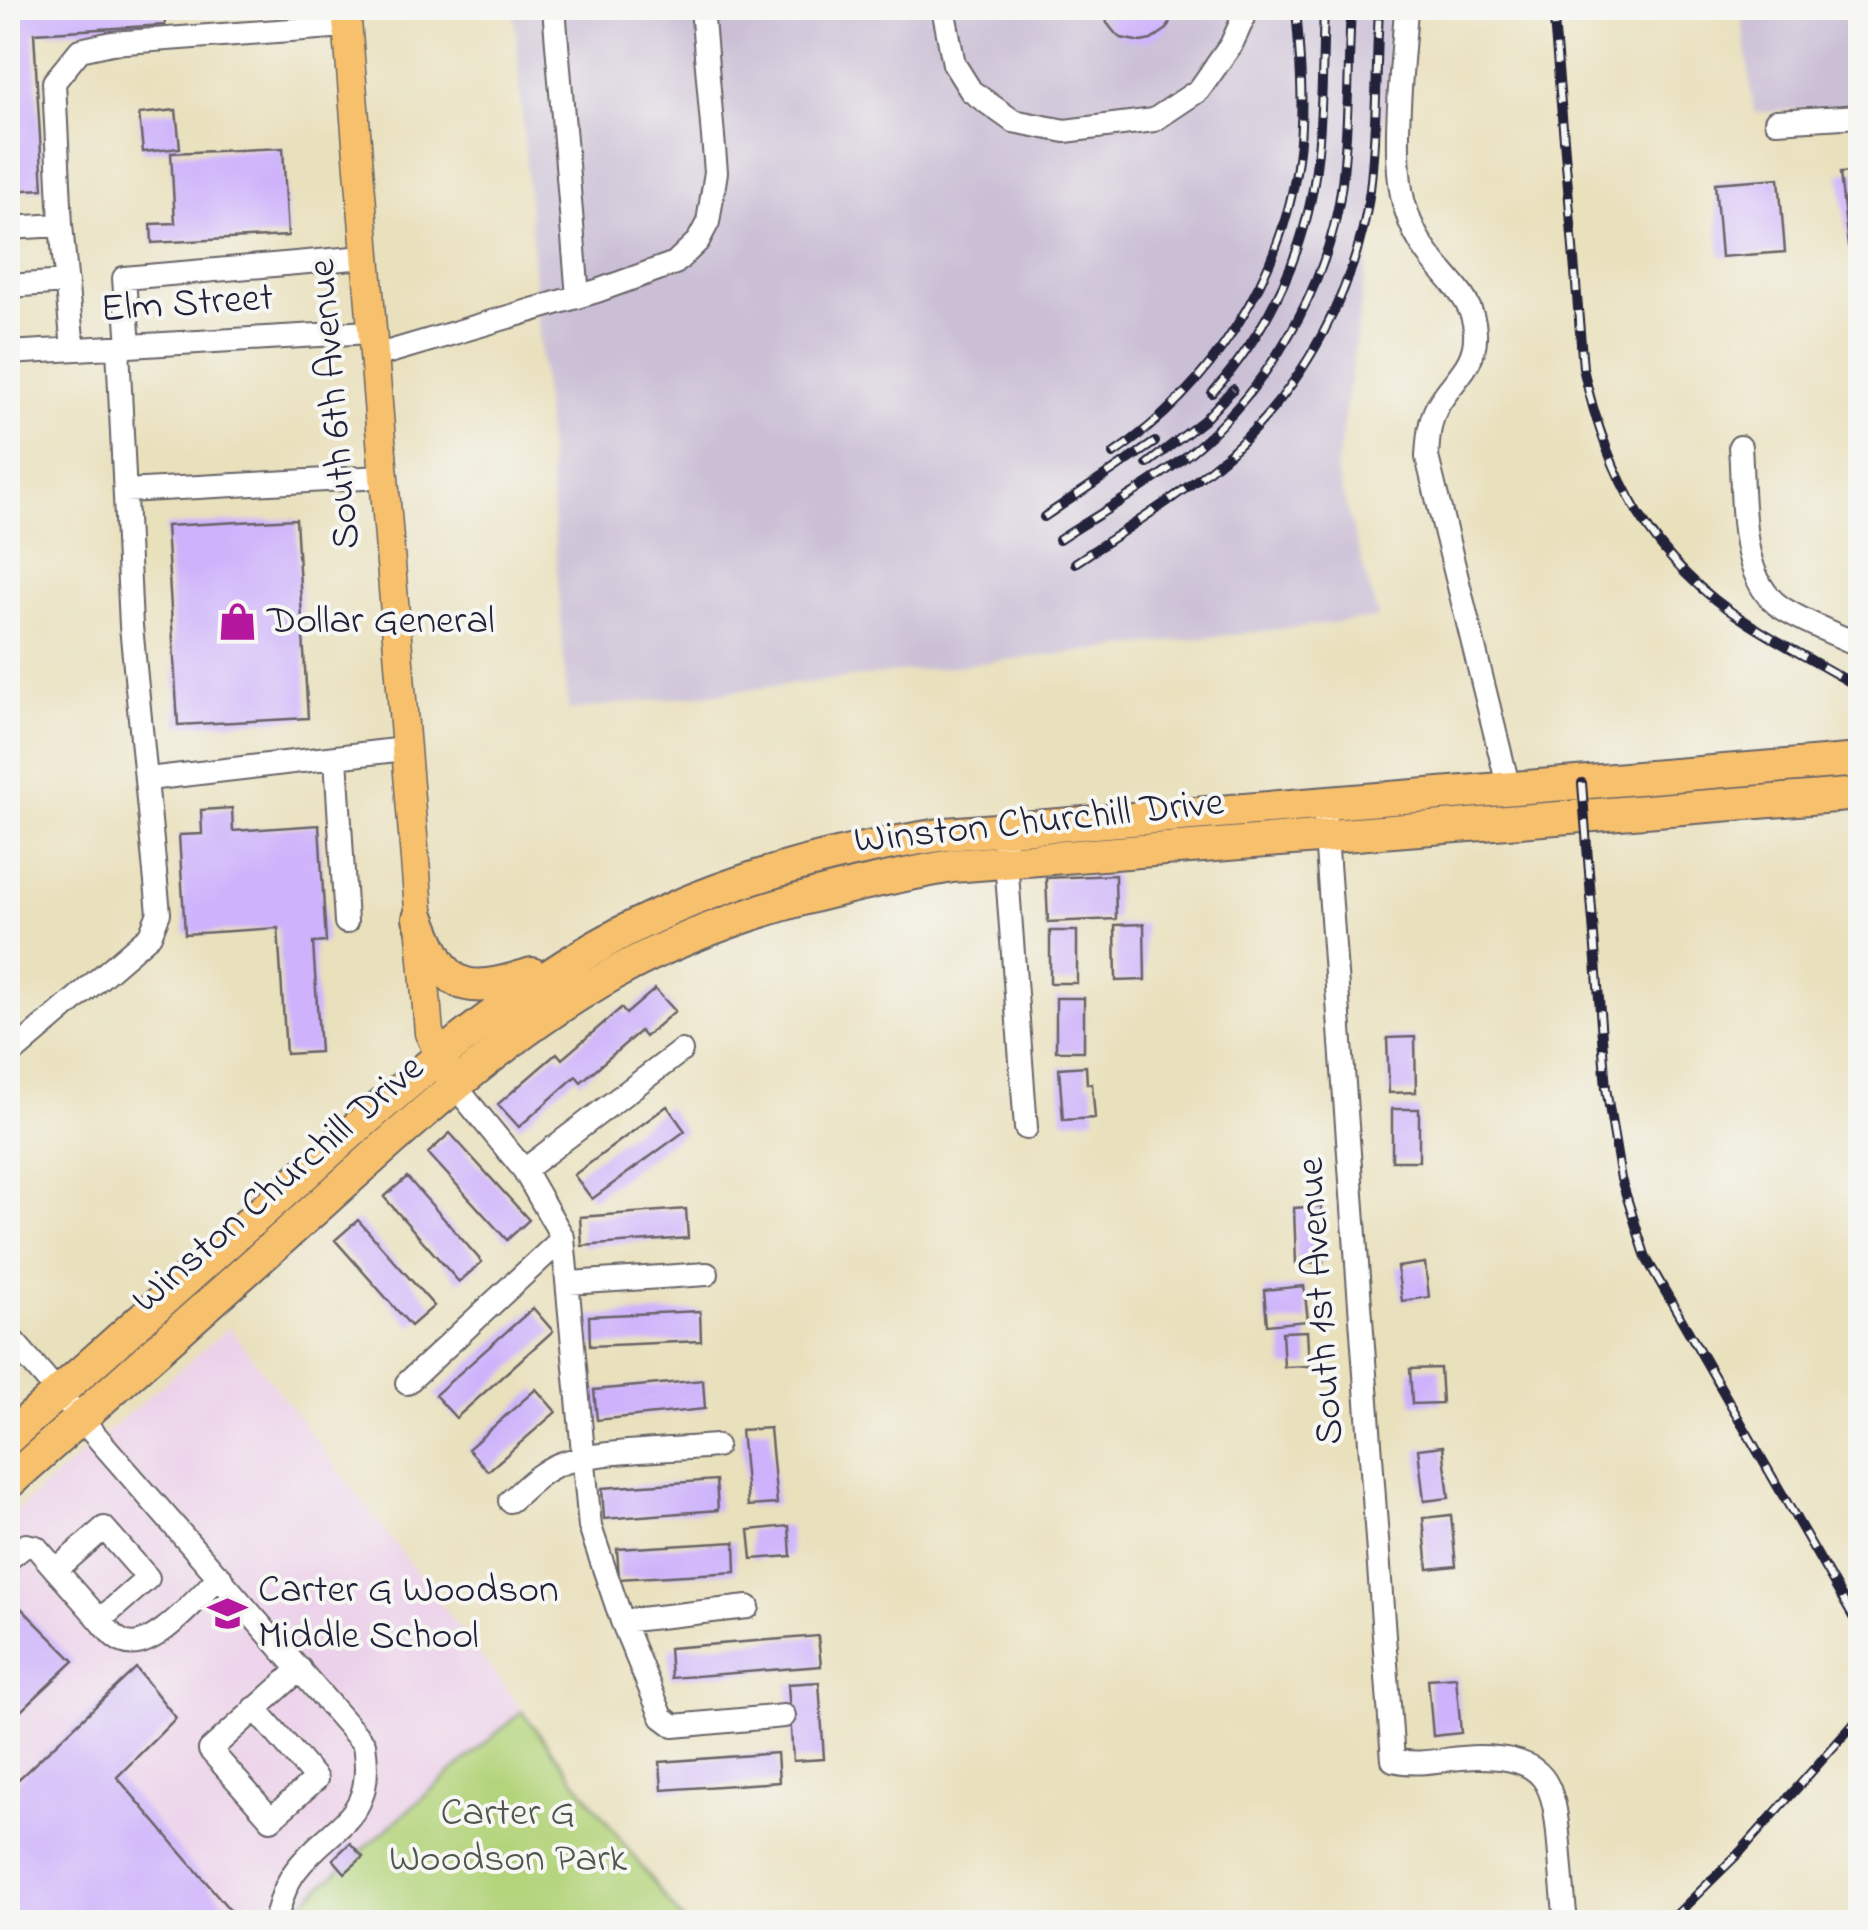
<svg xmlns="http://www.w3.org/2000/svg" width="1868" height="1930" viewBox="0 0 1868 1930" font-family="'Indie Flower',sans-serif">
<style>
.built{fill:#ecd1ea}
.industrial{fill:#cbbfd5}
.green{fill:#b4d47c;stroke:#6b7b5c;stroke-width:2.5}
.building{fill:#ceb2fb}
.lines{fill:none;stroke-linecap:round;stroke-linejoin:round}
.minor-casing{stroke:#686468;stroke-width:26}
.major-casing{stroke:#686468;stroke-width:31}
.highway-casing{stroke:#686468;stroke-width:36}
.minor{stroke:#fff;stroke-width:22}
.major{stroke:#f7c06c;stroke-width:28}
.highway{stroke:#f7c06c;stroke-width:32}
.rail-casing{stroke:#22223b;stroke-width:10}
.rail{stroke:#f6f6f2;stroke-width:6;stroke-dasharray:19;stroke-linecap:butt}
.labels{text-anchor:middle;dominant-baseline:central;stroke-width:8;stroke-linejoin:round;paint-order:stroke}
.street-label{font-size:40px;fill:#22223b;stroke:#f6f6f2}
.poi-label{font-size:40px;fill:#22223b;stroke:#f6f6f2;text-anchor:start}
.park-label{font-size:40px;fill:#4e574e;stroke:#f6f6f2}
</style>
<rect width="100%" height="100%" fill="#f6f6f2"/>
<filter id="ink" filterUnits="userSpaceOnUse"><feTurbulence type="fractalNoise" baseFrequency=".01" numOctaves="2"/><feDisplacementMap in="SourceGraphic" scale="20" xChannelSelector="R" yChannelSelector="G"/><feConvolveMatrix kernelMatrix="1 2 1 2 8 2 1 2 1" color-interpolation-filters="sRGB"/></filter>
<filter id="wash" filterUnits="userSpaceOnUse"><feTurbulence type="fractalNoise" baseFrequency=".0048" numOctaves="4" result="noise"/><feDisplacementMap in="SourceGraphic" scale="40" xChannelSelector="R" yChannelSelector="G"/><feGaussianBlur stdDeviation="2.25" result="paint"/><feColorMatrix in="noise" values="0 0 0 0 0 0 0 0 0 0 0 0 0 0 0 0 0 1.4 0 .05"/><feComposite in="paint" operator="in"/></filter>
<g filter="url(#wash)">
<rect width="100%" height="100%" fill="#e9e0bc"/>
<path class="built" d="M229,1327L684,1922H8V1518Z"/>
<path class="industrial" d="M514,8H1395L1374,219L1336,471L1378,618L568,710Z
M1741,8H1860V104L1754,113Z"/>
<path class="green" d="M522,1711L684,1922H280Z"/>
<g id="blocks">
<path class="building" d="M8,8H164L165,25L34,33L43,189L8,191Z
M1104,8H1174V10L1167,29L1151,40L1141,42L1121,38L1114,32L1107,23Z
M176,110L180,148L143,152L139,114Z
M283,148L288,236L152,243L151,224L175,223L171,153Z
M1860,171V245L1848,246L1840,173Z
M1779,178L1785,252L1721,257L1715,183Z
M296,519L308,718L178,725L166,526Z
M232,808L233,831L319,825L326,942L313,943L320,1052L286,1054L278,928L185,934L179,835L202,834L201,810Z
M1115,875L1116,919L1048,922L1046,878Z
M1144,924L1145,980L1116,981L1115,925Z
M1050,931H1077V983H1050Z
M655,989L675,1011L645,1037L640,1031L581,1082L576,1076L519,1127L498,1104L557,1053L562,1059L621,1008L626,1014Z
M1056,998H1084V1051H1056Z
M1415,1037L1416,1092L1389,1093L1387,1038Z
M1086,1066L1087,1084H1092L1095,1118L1063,1120L1059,1068Z
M667,1106L685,1131L592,1199L574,1175Z
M1392,1109H1419V1161H1392Z
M450,1133L529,1220L507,1240L428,1153Z
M407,1177L482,1262L459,1282L384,1197Z
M1321,1206L1323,1262L1296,1263L1294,1208Z
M686,1209L688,1238L582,1246L580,1217Z
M358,1220L434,1306L411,1326L335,1240Z
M1425,1263L1429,1297L1402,1301L1397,1267Z
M1304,1286L1308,1321L1267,1325L1264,1290Z
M533,1308L553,1331L456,1418L435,1395Z
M700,1311L701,1341L590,1346L589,1316Z
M1307,1331L1309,1366L1284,1367L1282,1332Z
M1440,1368L1442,1403L1412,1404L1410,1369Z
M703,1380L705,1409L597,1420L594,1390Z
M536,1389L556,1412L488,1471L468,1449Z
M770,1428L777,1504L748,1506L741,1430Z
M1443,1446L1449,1498L1424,1501L1418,1449Z
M716,1480L718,1510L604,1519L602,1488Z
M1451,1515L1456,1566L1428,1569L1423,1518Z
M789,1526L791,1556L752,1559L749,1530Z
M735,1542L736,1572L619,1579L617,1549Z
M13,1600L74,1661L8,1723V1605Z
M818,1636L821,1666L671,1678L669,1648Z
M136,1668L176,1718L117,1777L240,1922H8V1789Z
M1456,1677L1461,1733L1433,1736L1428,1679Z
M819,1682L824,1759L793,1761L788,1684Z
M777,1753L779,1782L662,1790L660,1762Z
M350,1843L363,1857L345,1873L333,1859Z"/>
</g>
</g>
<g filter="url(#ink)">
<use href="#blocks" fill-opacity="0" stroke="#686468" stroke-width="2.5"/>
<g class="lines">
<defs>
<path id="minor" d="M554,8L578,297
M943,8L954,64L971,91L1013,121L1065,131L1154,120L1199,90L1231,45L1248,8
M1406,8C1403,61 1390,159 1405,207C1410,224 1418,241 1429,255C1447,280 1474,299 1475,332C1477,365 1453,379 1438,405C1429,421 1428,439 1427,457L1509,789
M1776,121L1860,116
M8,228L61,225
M8,286L67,282
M129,346L124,278L365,257
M73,349L61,225L54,82L80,50L112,43L347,26
M8,353L370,332
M372,357L597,291L675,263L698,241L708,222L716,172L702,8
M1740,447C1744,495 1737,580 1782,608C1806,623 1834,634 1860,645
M125,491L382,477
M336,758L346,922
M148,779L404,749
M1325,822L1393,1760C1422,1767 1449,1757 1478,1757C1547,1757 1554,1783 1559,1844C1561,1870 1563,1896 1566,1922
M1005,847L1026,1128
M8,1057L150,935L159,913L131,626L118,347
M455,1086L524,1170L563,1238L590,1527L622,1621L662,1717L674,1726L784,1716
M524,1170L681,1051
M569,1283L707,1274
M8,1335L364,1744C376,1821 334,1821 296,1870C284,1886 280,1904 275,1922
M407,1383L563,1238
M510,1501C525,1488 541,1471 560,1464C597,1450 674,1450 716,1446
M104,1528L148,1578L100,1620L56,1570Z
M8,1559L26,1545L36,1547L56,1570
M100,1620C107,1628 114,1639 124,1642C152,1654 200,1595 220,1576
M622,1621L748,1607
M255,1708L316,1779L271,1819L210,1750L300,1669"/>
<path id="major" d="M346,8L429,1033L449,1076"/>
<path id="highway" d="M419,918C446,989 460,997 532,974
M8,1438C106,1351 204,1263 302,1176C403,1086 501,997 621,933C722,880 833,851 946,834L1860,760
M8,1483C113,1389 218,1295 324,1201C416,1119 506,1034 615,973C720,915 835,887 952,866L1860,794"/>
</defs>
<use href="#minor" class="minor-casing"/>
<use href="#major" class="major-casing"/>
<use href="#highway" class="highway-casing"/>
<use href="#minor" class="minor"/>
<use href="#major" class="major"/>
<use href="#highway" class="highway"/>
<defs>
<path id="rail" d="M1553,8L1583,368C1607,476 1651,562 1748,623C1784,646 1823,666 1860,688
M1212,393C1270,329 1308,247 1317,160C1323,110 1322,58 1324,8
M1113,454C1211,388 1283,276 1298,159C1305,109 1300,58 1296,8
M1147,464L1204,420L1233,389
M1044,517L1155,442
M1059,540C1108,508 1175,471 1216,430C1281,365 1331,275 1342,183C1349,125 1348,65 1351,8
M1075,563C1127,528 1182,495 1230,453C1304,387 1357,288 1370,190C1377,130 1376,68 1379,8
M1582,783L1606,1088L1621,1179L1646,1258L1860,1629
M1669,1922L1741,1851L1860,1717"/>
</defs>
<use href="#rail" class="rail-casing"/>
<use href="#rail" class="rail"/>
</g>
</g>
<defs>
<symbol id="shop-bare" viewBox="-9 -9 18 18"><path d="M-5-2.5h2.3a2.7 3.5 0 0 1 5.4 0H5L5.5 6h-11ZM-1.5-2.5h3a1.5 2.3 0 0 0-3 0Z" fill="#b5179e" stroke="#f6f6f2" stroke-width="2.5" paint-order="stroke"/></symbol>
<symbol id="school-bare" viewBox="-9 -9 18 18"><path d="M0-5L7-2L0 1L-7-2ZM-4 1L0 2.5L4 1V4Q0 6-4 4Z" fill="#b5179e" stroke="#f6f6f2" stroke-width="2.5" paint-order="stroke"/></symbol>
</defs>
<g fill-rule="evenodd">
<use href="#shop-bare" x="210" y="594" width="55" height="55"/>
<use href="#school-bare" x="200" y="1586" width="55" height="55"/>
</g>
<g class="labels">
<g class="street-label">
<text transform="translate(187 305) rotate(-4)">Elm Street</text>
<text transform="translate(336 404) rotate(-95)">South 6th Avenue</text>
<text transform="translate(1039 823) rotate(-6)">Winston Churchill Drive</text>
<text transform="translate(279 1185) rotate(-41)">Winston Churchill Drive</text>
<text transform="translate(1322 1301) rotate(-94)">South 1st Avenue</text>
</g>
<g class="poi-label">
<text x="267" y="622">Dollar General</text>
<text x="258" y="1591">Carter G Woodson<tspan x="258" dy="46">Middle School</tspan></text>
</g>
<g class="park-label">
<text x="508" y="1814">Carter G<tspan x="508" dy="46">Woodson Park</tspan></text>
</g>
</g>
<rect width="1868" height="1930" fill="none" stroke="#f6f6f2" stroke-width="40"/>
</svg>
